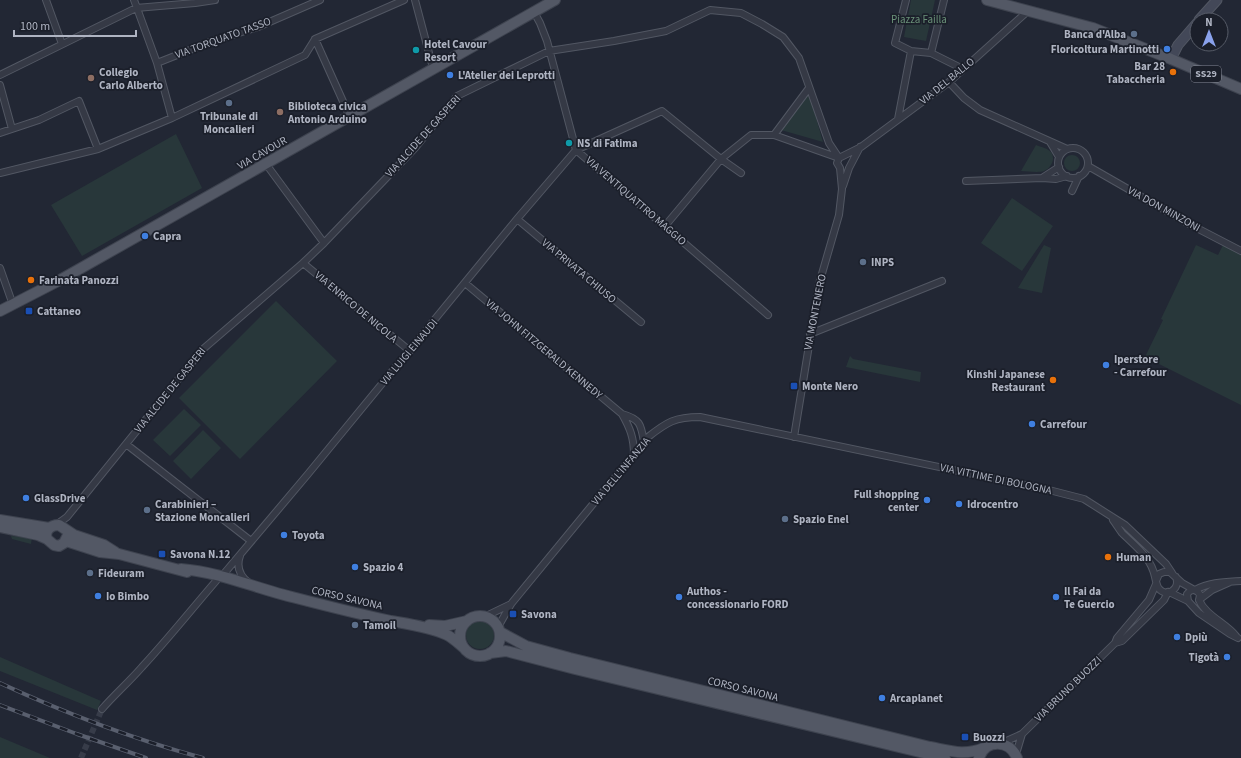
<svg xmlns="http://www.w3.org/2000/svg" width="1241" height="758" viewBox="0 0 1241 758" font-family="'Source Sans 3',sans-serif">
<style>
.green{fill:#28373a}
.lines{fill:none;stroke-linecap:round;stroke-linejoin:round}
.street-tunnel{stroke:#373c49;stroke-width:6;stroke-dasharray:6 3;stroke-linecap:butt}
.street-casing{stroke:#525763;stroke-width:8}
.secondary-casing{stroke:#525763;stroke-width:11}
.primary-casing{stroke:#3e434f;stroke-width:12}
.street{stroke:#353945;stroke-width:6}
.secondary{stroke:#434858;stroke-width:9}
.primary{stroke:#535865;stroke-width:10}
.rail-casing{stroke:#595f6e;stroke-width:4}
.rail{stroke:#1b1f2a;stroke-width:2.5;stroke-dasharray:8;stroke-linecap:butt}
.service-dot{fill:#5c6f8a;stroke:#1b1f2a;stroke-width:1.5}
.shop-dot{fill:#3f7fe0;stroke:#1b1f2a;stroke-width:1.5}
.culture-dot{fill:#0f9aa8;stroke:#1b1f2a;stroke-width:1.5}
.food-dot{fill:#e8710a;stroke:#1b1f2a;stroke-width:1.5}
.education-dot{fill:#8d6e63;stroke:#1b1f2a;stroke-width:1.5}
.transit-dot{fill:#1a4fb4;stroke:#1b1f2a;stroke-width:1.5}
.labels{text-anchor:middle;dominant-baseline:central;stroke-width:3.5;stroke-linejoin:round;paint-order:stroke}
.shield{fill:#1b1f2a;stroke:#838794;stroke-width:1}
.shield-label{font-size:10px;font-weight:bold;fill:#afb4c2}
.park-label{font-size:11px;fill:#6a9078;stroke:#1b1f2a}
.poi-label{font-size:11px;font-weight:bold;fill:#afb4c2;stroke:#1b1f2a;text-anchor:start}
.street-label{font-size:11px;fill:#afb4c2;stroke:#1b1f2a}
</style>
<rect width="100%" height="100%" fill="#222734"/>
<path class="green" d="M911,0H935L926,41L904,37Z
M809,93L823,142L781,130Z
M176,134L202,188L82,256L51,205Z
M1036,145C1041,147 1047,148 1051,152C1056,159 1051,168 1044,171C1038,173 1028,171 1021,171Z
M1064 163a8 8 0 1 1 16 0a8 8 0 1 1-16 0Z
M1012,198L1053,226L1022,271L981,243Z
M1044,245L1051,248L1042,293L1018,288Z
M1196,245L1218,255L1223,245L1241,255V405L1145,357L1163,320L1161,319Z
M276,301L337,361L240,459L179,398Z
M850,356L853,359L921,372L920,382L846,367Z
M184,409L201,425L170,456L153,440Z
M203,430L221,448L191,479L173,461Z
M11,536L32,537L31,544L12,539Z
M466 635a14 14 0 1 1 28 0a14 14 0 1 1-28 0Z
M0,657L101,701L97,710L0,671Z
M0,737L50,758H0Z"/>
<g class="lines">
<path class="street-tunnel" d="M81,758L102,709"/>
<defs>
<path id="street" d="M46,0L62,44
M134,0L157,63
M415,0L433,68
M906,0L895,43L911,51L931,53L944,0
M534,12L540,23L547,41L576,150L768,315
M315,39L350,117
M931,53L963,69
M0,75L136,8L195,3L215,0
M949,82L964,98L980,110L1067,149
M0,85L12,129
M172,118L157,63L210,42L258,27L320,0
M898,119L911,51
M0,133L39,120L79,101L98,149
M774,135L809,88
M1050,142L1059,157
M1058 163a15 15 0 1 1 30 0a15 15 0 1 1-30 0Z
M839,158L861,147L949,82L1029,10
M266,164L324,243
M1088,166L1189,224L1241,251
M0,173L98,149L172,118L305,55L315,39L404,0
M1042,178L1059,167
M966,181L1042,178L1056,179L1067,176
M843,186L849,168L860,147
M1072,191L1079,176
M517,219L641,322
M665,226L721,159L751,135H774L839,158
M303,263L410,351
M0,268L13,305
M465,283L622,414C630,428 634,438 634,455
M810,334L942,281
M622,414C640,419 641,424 644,442
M794,437L819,284L839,215L842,189L840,168L837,163L839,158
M126,444L251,541
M1113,520C1116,524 1119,529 1122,533C1135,546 1151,557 1155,577C1157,585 1157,591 1167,593C1175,591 1179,585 1176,577
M56,525L67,517L202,350L303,263L324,243L415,148L457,96L549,51L614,41L666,31L710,10L741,13L762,24L783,37L799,58L829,143L839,158
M240,556C236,567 240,576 249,583
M222,576L308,474L517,219L576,150L662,111L721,159L741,173
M1156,581L1159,574L1164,572H1170L1182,583L1198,592L1200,595L1199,600
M1195,590C1210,582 1225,582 1241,581
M1169,592L1188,601L1199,613L1230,634L1238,638
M1200,599L1212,590L1230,582
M1199,600C1206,616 1226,623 1236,636
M1188,601L1187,594L1190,591L1193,590
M484,617L511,604
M498,627L511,604L648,437C667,422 675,417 700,417L1049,490L1084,499L1125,525L1166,564L1172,573
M1115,643L1117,638L1149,600L1156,584
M102,709C115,694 129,682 142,667C168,639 191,610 216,581
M1002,743L1022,734L1115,643L1122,641L1164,600L1168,592
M1016,754L1022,734"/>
<path id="secondary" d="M1199,20L1217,0
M1171,59L1178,45L1197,23"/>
<path id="primary" d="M987,0L1093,28L1171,59L1241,89
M0,311L60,280L555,0
M0,520L49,528
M0,527L38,535L47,539L54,545L59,546L64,543L68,535
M47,539C44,531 50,525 59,525L74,535L104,545L115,552
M66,541L100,552L119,554L187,572
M181,569C221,572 257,589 296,598C327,606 359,614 391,621C408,624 431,627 447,635C453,638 458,643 464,648
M460 636a20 20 0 1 1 40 0a20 20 0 1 1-40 0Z
M429,625L445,626L467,621
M500,632L526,646L570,658L930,747C951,751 964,756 984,748
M490,653L506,651L575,669L945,758
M979,758C985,739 1010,739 1017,758"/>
</defs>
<use href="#street" class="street-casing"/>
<use href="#secondary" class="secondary-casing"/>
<use href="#primary" class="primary-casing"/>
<use href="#street" class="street"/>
<use href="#secondary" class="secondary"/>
<use href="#primary" class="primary"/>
<defs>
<path id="rail" d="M0,683C65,713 133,739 203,758
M0,705L77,734L146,758"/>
</defs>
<use href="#rail" class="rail-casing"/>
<use href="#rail" class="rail"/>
</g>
<g class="service-dot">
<circle cx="1134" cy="34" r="4"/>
<circle cx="229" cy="103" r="4"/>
<circle cx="863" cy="262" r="4"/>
<circle cx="147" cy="510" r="4"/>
<circle cx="785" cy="519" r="4"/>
<circle cx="90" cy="573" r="4"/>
<circle cx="355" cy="625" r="4"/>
</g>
<g class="shop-dot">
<circle cx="1167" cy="49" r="4"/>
<circle cx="450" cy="75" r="4"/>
<circle cx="145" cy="236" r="4"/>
<circle cx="1106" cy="365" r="4"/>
<circle cx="1032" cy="424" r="4"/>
<circle cx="26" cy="498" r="4"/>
<circle cx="927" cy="500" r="4"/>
<circle cx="959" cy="504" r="4"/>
<circle cx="284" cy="535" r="4"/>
<circle cx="355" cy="567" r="4"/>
<circle cx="98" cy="596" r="4"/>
<circle cx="679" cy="597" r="4"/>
<circle cx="1056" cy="597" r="4"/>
<circle cx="1177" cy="637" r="4"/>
<circle cx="1227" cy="657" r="4"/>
<circle cx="882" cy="698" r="4"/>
</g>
<g class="culture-dot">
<circle cx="416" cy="50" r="4"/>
<circle cx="569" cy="143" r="4"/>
</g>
<g class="food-dot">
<circle cx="1173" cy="72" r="4"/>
<circle cx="31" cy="280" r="4"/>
<circle cx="1053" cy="380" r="4"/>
<circle cx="1108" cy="557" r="4"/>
</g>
<g class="education-dot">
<circle cx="91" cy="78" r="4"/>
<circle cx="280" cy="112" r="4"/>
</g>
<g class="transit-dot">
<rect x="25" y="307" width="8" height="8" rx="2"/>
<rect x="790" y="382" width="8" height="8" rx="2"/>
<rect x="158" y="550" width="8" height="8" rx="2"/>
<rect x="509" y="610" width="8" height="8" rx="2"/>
<rect x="961" y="733" width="8" height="8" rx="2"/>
</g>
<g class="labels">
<rect class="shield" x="1191" y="66" width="30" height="16" rx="3"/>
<g class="shield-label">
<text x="1206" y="74">SS29</text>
</g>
<g class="park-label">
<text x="919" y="19">Piazza Failla</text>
</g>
<g class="poi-label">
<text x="1126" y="34" text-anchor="end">Banca d'Alba</text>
<text x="424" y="44">Hotel Cavour<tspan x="424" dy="13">Resort</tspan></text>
<text x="1159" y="49" text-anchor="end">Floricoltura Martinotti</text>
<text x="1165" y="66" text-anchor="end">Bar 28<tspan x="1165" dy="13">Tabaccheria</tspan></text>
<text x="99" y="72">Collegio<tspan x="99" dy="13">Carlo Alberto</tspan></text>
<text x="458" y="75">L'Atelier dei Leprotti</text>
<text x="288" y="106">Biblioteca civica<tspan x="288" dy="13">Antonio Arduino</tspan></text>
<text x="229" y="116" text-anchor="middle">Tribunale di<tspan x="229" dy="13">Moncalieri</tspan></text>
<text x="577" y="143">NS di Fatima</text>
<text x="153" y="236">Capra</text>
<text x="871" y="262">INPS</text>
<text x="39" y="280">Farinata Panozzi</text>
<text x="37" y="311">Cattaneo</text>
<text x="1114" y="359">Iperstore<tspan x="1114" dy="13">- Carrefour</tspan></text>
<text x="1045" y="374" text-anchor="end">Kinshi Japanese<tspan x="1045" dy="13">Restaurant</tspan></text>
<text x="802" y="386">Monte Nero</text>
<text x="1040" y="424">Carrefour</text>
<text x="919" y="494" text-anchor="end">Full shopping<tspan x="919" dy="13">center</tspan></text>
<text x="34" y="498">GlassDrive</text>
<text x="155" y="504">Carabinieri –<tspan x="155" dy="13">Stazione Moncalieri</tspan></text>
<text x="967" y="504">Idrocentro</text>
<text x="793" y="519">Spazio Enel</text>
<text x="292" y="535">Toyota</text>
<text x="170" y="554">Savona N.12</text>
<text x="1116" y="557">Human</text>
<text x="363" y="567">Spazio 4</text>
<text x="98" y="573">Fideuram</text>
<text x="687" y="591">Authos -<tspan x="687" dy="13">concessionario FORD</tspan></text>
<text x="1064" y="591">Il Fai da<tspan x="1064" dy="13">Te Guercio</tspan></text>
<text x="106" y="596">Io Bimbo</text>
<text x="521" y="614">Savona</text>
<text x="363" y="625">Tamoil</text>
<text x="1185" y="637">Dpiù</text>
<text x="1219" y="657" text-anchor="end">Tigotà</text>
<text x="890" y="698">Arcaplanet</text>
<text x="973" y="737">Buozzi</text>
</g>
<g class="street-label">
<text transform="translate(223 38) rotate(-20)">VIA TORQUATO TASSO</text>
<text transform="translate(947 81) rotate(-39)">VIA DEL BALLO</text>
<text transform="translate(423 136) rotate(-48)">VIA ALCIDE DE GASPERI</text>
<text transform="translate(262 153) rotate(-30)">VIA CAVOUR</text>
<text transform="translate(636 201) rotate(41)">VIA VENTIQUATTRO MAGGIO</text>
<text transform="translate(1164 209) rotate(29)">VIA DON MINZONI</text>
<text transform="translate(579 271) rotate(40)">VIA PRIVATA CHIUSO</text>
<text transform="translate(356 307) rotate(40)">VIA ENRICO DE NICOLA</text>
<text transform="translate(815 312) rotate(-79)">VIA MONTENERO</text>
<text transform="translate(544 349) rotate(40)">VIA JOHN FITZGERALD KENNEDY</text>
<text transform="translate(409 352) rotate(-50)">VIA LUIGI EINAUDI</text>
<text transform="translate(170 390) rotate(-51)">VIA ALCIDE DE GASPERI</text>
<text transform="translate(621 471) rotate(-50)">VIA DELL'INFANZIA</text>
<text transform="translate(996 479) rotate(12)">VIA VITTIME DI BOLOGNA</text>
<text transform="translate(347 598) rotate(13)">CORSO SAVONA</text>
<text transform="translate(743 689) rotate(14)">CORSO SAVONA</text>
<text transform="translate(1068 689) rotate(-44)">VIA BRUNO BUOZZI</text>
</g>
</g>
<g transform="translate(1209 32)"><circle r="19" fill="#1b1f2a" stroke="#565b67"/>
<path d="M0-3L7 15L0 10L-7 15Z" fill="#8aa2ec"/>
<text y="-6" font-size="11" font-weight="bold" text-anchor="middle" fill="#afb4c2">N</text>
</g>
<path d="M14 30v6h122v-6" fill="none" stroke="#afb4c2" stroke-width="2"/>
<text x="20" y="30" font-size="12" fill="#afb4c2" stroke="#1b1f2a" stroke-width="3" paint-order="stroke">100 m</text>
</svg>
